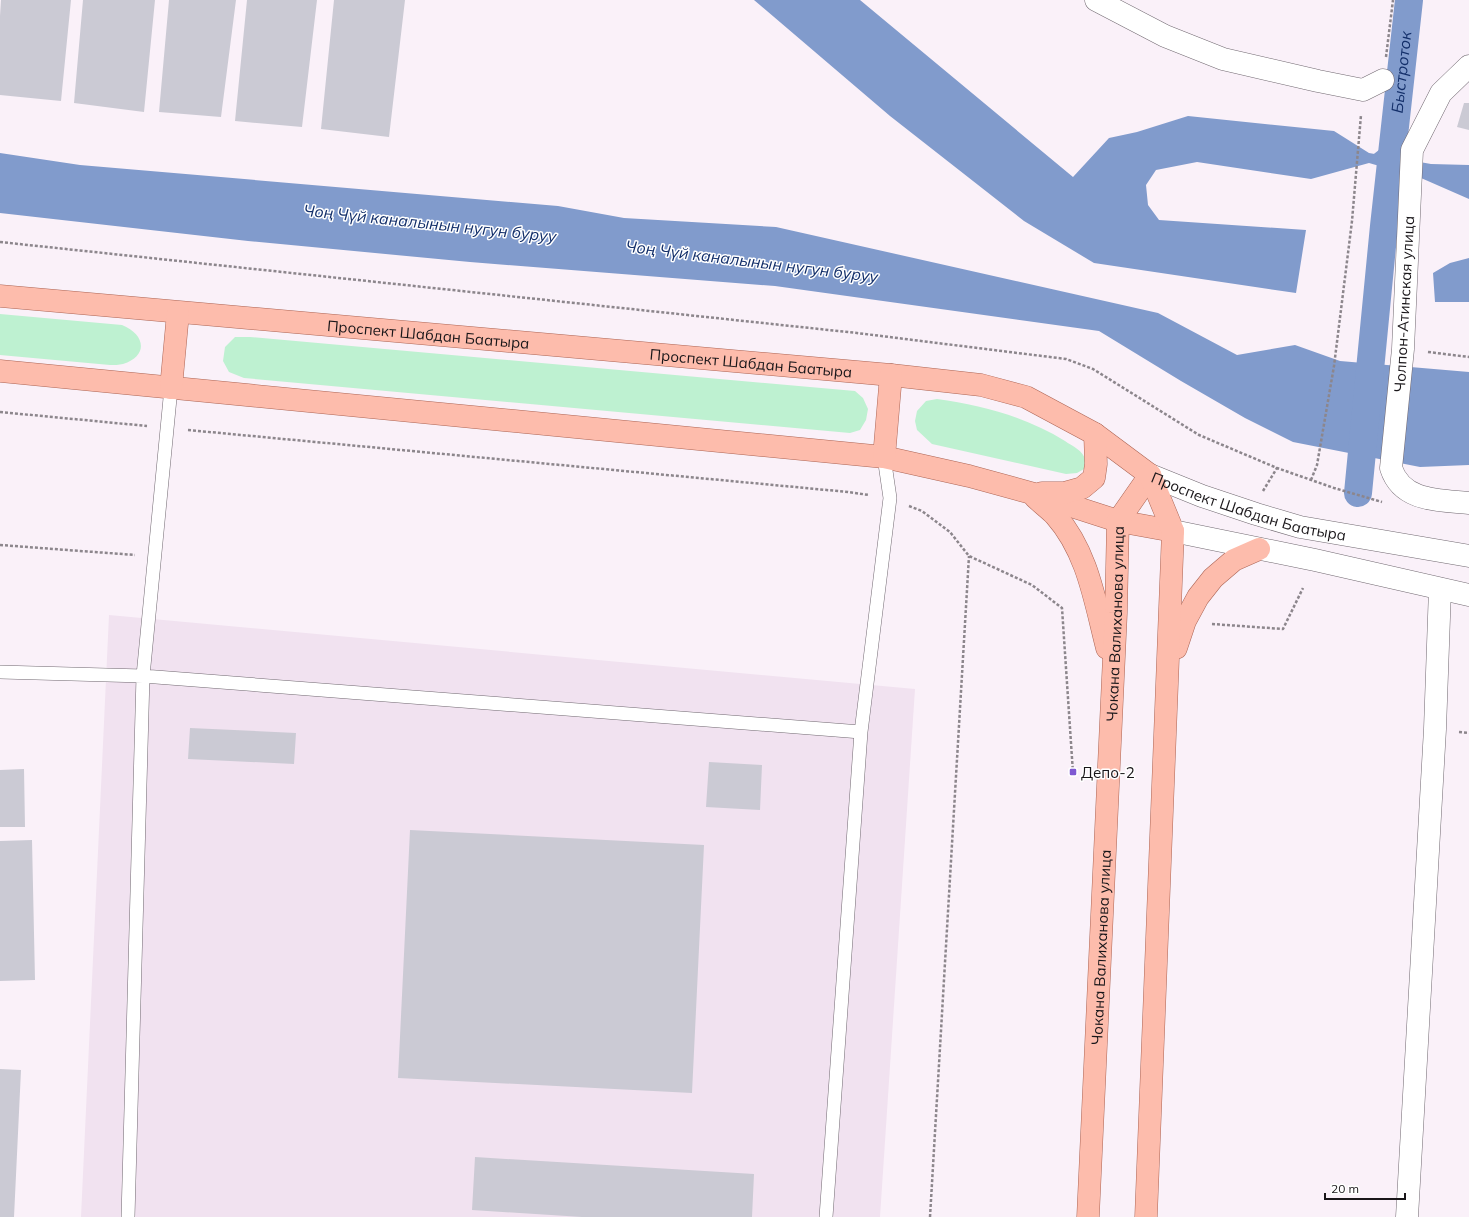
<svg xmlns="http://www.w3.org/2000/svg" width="1469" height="1217" viewBox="0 0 1469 1217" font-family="Mulish,sans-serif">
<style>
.built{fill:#f1e2f0}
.green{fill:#bef1d1}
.water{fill:#819bcc}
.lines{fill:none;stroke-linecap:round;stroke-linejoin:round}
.stream{stroke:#819bcc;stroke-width:8}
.canal{stroke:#819bcc;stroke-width:28}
.building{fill:#cbcad4}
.lane-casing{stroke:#716971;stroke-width:14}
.street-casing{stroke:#716971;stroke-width:23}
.secondary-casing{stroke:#716971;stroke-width:23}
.primary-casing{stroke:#ac6555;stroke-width:23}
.path{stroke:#8c868c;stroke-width:2.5;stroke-dasharray:3 2;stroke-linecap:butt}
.lane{stroke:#fff;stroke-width:13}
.street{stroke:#fff;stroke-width:22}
.secondary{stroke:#fff;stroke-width:22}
.primary{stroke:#fdbcac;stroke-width:22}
.poi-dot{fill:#7f58d2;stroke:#fff;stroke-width:1.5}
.labels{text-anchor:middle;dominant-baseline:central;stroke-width:3;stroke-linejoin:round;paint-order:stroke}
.street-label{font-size:15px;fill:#191619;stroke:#fff}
.poi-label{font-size:15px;fill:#191619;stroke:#fff;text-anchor:start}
.water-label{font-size:16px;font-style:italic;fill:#132f6a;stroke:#fff}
</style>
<rect width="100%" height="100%" fill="#faf1f9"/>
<path class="built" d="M109,615L915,689L880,1217H81Z"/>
<path class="green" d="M0,314L122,325C145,334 149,356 123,364C119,365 114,365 110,365L0,355Z
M235,337H250L855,391L863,398L868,409L866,420L860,430L850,433L244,378L229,372L223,361L225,347Z
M937,399C982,405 1026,417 1065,441C1072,446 1084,451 1085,460C1085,462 1084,466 1084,469L1077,473L1066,474L932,444L917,430L915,421L917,411L926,401Z"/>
<path class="water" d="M754,0H860L1073,177L1109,138L1137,132L1188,116L1334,131L1369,153L1431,164L1469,165V199L1421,178L1369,163L1311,179L1197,162L1156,170L1146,185L1148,205L1159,220L1306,230L1296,293L1094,263L1024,221L890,116Z
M0,153L80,165L558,206L624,218L776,227L1158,313L1237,355L1295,345L1340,361L1469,372V465L1420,467L1293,442L1245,418L1181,381L1099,331L775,286L470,262L248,241L0,213Z
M1469,258V302H1435L1433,273L1450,263Z"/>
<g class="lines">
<path class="stream" d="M1374,159L1392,145"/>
<path class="canal" id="s1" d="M1358,493L1384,226L1409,0"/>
</g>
<path class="building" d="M1,0H71L61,101L0,95V16Z
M83,0H155L144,112L74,103Z
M169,0H236L221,117L159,112Z
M247,0H317L302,127L235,121Z
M334,0H405L389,137L321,129Z
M1464,103H1469V130L1457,127Z
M190,728L296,733L294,764L188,759Z
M709,762L762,765L760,810L706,807Z
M24,769L25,827H0V770Z
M410,830L704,845L692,1093L398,1078Z
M32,840L35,980L0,981V841Z
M0,1069L21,1070L14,1217H0Z
M475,1157L754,1174L752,1217H582L472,1210Z"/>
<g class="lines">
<defs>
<path id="lane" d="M0,672L143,676L861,732
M128,1217L143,676L171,388
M826,1217L861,732L890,498L884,457"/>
<path id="street" d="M1096,0L1165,36L1223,59L1318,81L1363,90L1383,80
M1407,1217L1435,729L1440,589"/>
<g id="secondary">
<path d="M1469,66L1441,93L1412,150L1403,349L1391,468C1402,502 1439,500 1469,503"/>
<path id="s2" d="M1150,475L1202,496L1256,514L1300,527L1469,556"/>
<path d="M1173,531L1315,560L1469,595"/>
</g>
<g id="primary">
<path id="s3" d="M0,296L891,375L981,385L1026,397L1095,434L1150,475"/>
<path d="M0,371L884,457L969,476L1031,493L1118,521L1173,531"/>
<path d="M171,388L178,313"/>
<path d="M884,457L891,375"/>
<path d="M1042,493H1064L1082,488L1094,478L1096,464L1095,434"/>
<path d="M1035,497C1041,503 1049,509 1055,515C1088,552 1095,602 1107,648"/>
<path d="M1176,648L1185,621L1198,597L1213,578L1234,560L1259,549"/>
<path id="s4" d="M1088,1217L1116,613L1118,521L1150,475"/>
<path d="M1146,1217L1173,531L1150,475"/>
</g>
</defs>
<use href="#lane" class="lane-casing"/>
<use href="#street" class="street-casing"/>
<use href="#secondary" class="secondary-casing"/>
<use href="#primary" class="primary-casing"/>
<path class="path" d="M1386,57L1393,0
M0,242L857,333L1066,359L1093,369L1199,435L1277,468L1334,488L1382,502
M1428,352L1469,357
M0,412L147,426
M188,430L848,492L869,495
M1311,480L1317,465L1334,366L1352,221L1361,115
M1263,491L1277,468
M909,506L922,511L950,532L969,556L1032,585L1062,608L1073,773
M0,545L135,555
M1212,624L1283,629L1303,588
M1459,732L1469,733
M930,1217L969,556"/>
<use href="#lane" class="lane"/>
<use href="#street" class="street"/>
<use href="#secondary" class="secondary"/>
<use href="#primary" class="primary"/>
</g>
<rect class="poi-dot" x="1069" y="768" width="8" height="8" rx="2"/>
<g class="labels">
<g class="street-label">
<text transform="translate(1404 304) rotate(-87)">Чолпон-Атинская улица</text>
<text stroke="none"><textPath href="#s3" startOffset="430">Проспект Шабдан Баатыра</textPath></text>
<text stroke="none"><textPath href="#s3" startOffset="754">Проспект Шабдан Баатыра</textPath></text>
<text stroke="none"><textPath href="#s2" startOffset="104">Проспект Шабдан Баатыра</textPath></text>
<text stroke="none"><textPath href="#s4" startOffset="594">Чокана Валиханова улица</textPath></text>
<text stroke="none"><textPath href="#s4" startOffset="270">Чокана Валиханова улица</textPath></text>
</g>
<g class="poi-label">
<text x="1081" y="772">Депо-2</text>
</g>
<g class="water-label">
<text stroke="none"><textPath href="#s1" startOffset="423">Быстроток</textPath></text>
<text transform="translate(430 223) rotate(6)">Чоң Чүй каналынын нугун буруу</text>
<text transform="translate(752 261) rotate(7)">Чоң Чүй каналынын нугун буруу</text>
</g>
</g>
<path d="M1325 1193v6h80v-6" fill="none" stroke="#191619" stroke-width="2"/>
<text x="1331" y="1193" font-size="12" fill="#191619" stroke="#ffffff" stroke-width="3" paint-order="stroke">20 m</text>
</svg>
